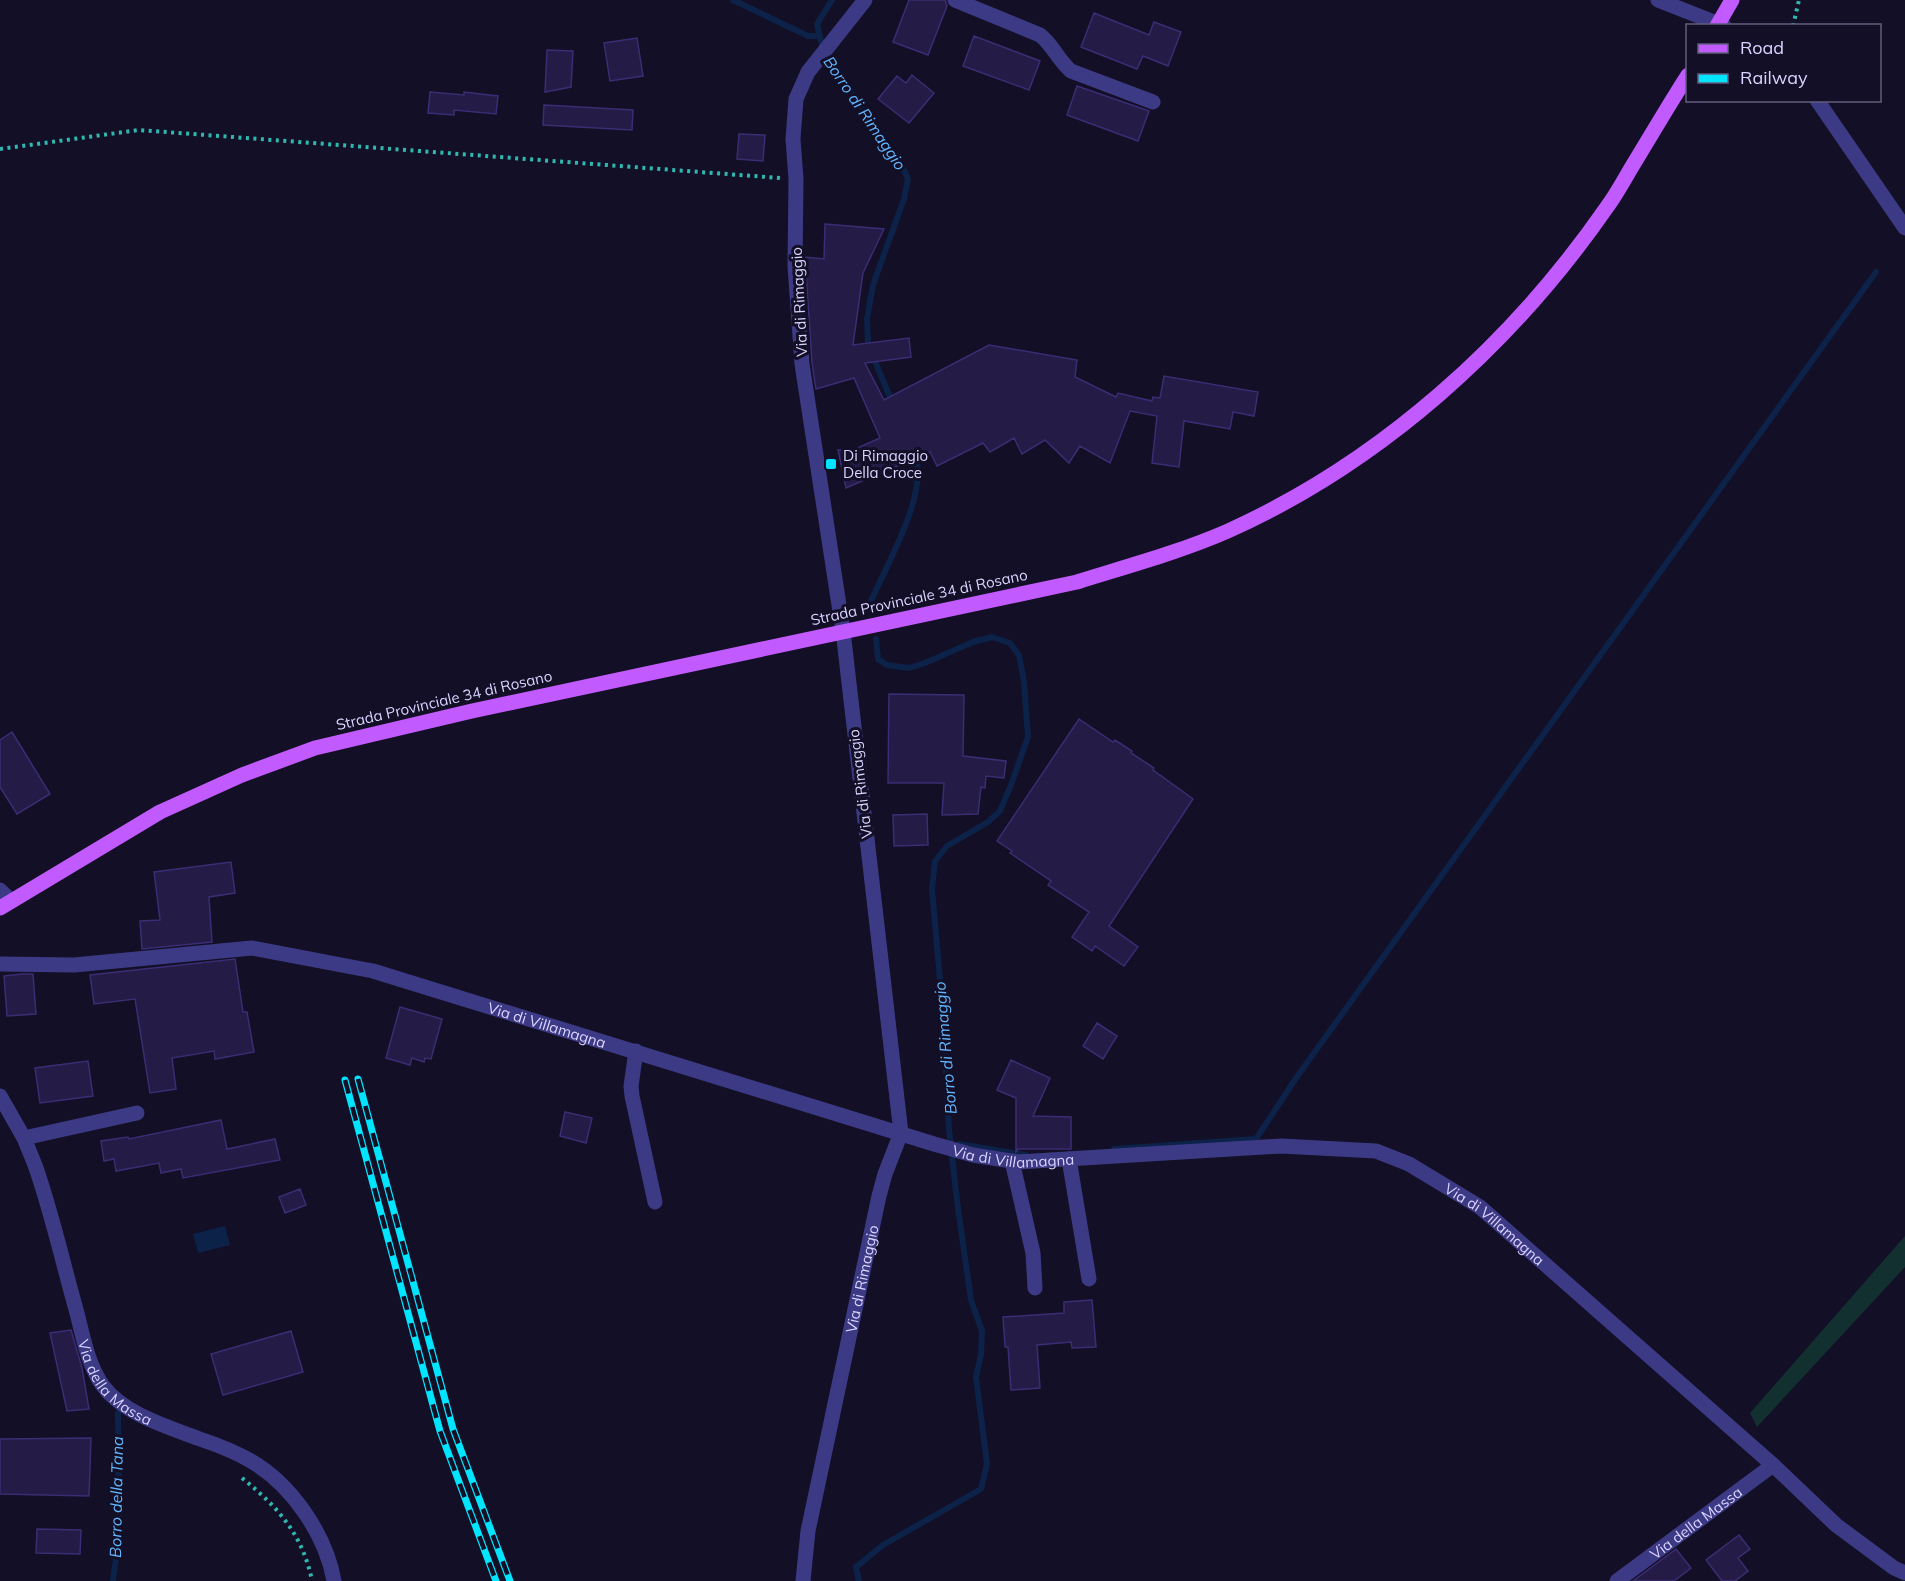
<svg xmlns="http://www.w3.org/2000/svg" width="1905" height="1581" viewBox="0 0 1905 1581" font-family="Mulish,sans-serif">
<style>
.green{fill:#12302f}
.water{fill:#0c2248}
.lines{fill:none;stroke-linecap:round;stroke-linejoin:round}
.stream{stroke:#0c2248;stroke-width:6}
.building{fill:#241b47;stroke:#3b2d73;stroke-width:1.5}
.path{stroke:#2fb8b0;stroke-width:4;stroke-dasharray:3 4.5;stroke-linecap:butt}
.minor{stroke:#3d3a85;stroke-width:15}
.major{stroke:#c25bff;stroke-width:15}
.rail-casing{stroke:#00e5ff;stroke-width:7}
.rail{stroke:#130f26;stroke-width:4.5;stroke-dasharray:14;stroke-linecap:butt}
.poi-dot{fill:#00e5ff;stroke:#130f26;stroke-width:2}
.labels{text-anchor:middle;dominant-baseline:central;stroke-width:6;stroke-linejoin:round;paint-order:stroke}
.street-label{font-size:15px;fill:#d9d4ff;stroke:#130f26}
.poi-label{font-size:15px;fill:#d9d4ff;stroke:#130f26;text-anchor:start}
.water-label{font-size:16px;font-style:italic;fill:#62b6ff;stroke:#130f26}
</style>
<rect width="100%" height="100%" fill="#130f26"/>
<path class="green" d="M1905,1236V1267L1757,1427L1750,1413Z"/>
<path class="water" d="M225,1226L230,1245L198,1253L193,1234Z"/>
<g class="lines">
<path class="stream" d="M733,0L808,36H820
M832,0L817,24L824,54L900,161L908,179L904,199L873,285L867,319L868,345L893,404
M871,601C887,564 931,490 914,452
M959,1144L1026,1155
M1114,1149L1256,1139L1296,1078L1876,272
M113,1581L119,1535L118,1413
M859,1581L856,1567L883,1545L981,1489L987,1464L976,1377L981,1355L982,1331L971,1300L957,1201L949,1129L941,991L932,889L935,861L947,846L988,822L1000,811L1011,785L1028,737L1024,682L1019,655L1010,643L992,637L973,642L925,663L909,668L887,665L878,659L876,639"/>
</g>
<path class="building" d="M909,0H945L947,6L928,55L893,42Z
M1094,13L1149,35L1154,22L1181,32L1168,66L1143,56L1137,69L1081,47Z
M974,36L1040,61L1029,90L963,66Z
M637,38L643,76L610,81L604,43Z
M547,50L573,51L571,87L545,92Z
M912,75L934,93L909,123L878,99L897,76L906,83Z
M1077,86L1149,111L1138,141L1067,115Z
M430,92L464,95V92L498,96L496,114L454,110V115L428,113Z
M544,105L633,110L632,130L543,125Z
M739,134L765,135L763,161L737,159Z
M825,224L884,229L863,273L853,345L909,338L911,357L865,363L884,400L989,345L1077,360L1075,377L1116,397L1118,393L1152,401L1153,397L1160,398L1164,376L1258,392L1254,416L1233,412L1230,429L1184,421L1179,467L1152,463L1157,416L1130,411L1110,463L1080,446L1069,463L1045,440L1022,454L1014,438L990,452L983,443L937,466L930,452L846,488L838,450H853L880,438L854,378L816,389L812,363L805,257L824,259Z
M889,694L964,695L963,756L1006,761L1004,778L986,776L985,788L981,787L978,814L942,815L944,783H888Z
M1079,719L1113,742L1115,740L1132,751L1131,753L1154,768L1153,770L1193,799L1109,926L1138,947L1124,966L1095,946L1092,951L1072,937L1089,912L1048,885L1051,881L1010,853L1012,851L997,841Z
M12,732L50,794L17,814L0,787V740Z
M927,814L928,845L894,846L893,815Z
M231,862L235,893L209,897L212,942L142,949L140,921L160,920L154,872Z
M235,959L243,1012H247L254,1052L215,1059L214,1051L172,1058L176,1089L150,1093L135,999L94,1004L90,975Z
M22,974H33L36,1014L7,1016L4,976Z
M400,1007L442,1019L431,1059L425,1058L424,1062L412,1058L410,1065L386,1058Z
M1097,1023L1117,1036L1103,1059L1083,1046Z
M1011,1060L1050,1078L1033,1116L1071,1117V1149H1018L1016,1152V1098L997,1090Z
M88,1061L93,1096L40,1103L35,1068Z
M565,1112L592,1118L586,1143L560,1136Z
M221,1120L227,1149L275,1139L280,1160L183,1178L181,1169L161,1173L159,1163L116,1171L114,1159L104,1161L101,1141L128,1137L129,1139Z
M300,1189L306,1205L285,1213L279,1197Z
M1092,1300L1096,1347L1072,1348L1071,1342L1037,1345L1040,1388L1011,1390L1008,1347H1005L1003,1317L1064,1313V1302Z
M71,1330L82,1368L89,1409L67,1411L50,1333Z
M291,1331L303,1372L223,1395L211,1354Z
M91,1438L89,1496L0,1494V1439Z
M37,1529L81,1530L80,1554L36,1553Z
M1739,1535L1750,1549L1738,1558L1748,1571L1735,1581H1722L1706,1560Z
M1676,1549L1691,1568L1674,1581H1633Z"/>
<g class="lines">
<path class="path" d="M1793,26L1799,0
M0,149L139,130L780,178
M242,1478C278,1507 303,1535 312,1581"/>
<g class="minor">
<path d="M955,0L1040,35C1053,45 1058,60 1071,71L1153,102"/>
<path d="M1658,0L1724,26"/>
<path d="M1817,100L1905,228"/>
<path d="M0,890L11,901"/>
<path id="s1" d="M0,964L74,965L252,948L373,971L934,1144L973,1155L1018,1162L1281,1146L1376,1151L1409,1164L1480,1207L1773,1465L1836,1525L1894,1568L1905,1573"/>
<path d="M636,1051L631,1086L632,1096L655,1202"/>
<path id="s2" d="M0,1096L24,1138L35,1165C52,1213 63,1264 77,1313C83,1337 88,1365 103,1386C124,1414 166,1426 197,1438C215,1444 234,1451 251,1461C292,1485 326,1535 334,1581"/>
<path d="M24,1138L137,1113"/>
<path d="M1069,1159L1089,1279"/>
<path d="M1012,1161L1033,1253L1035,1288"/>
<path id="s3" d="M803,1581L808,1531L879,1196L885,1174L901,1133L843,631L802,364L795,266L796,179L793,139L796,99L808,72L865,0"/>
<path id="s4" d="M1617,1581L1773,1465"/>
</g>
<path class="major" d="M1717,26L1732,0
M0,908L160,812L242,775L315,748L472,711L1077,582C1128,566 1180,552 1228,531C1381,462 1512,344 1607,207C1618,192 1626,176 1636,160C1653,132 1670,103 1688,75"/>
<defs>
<path id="rail" d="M358,1079L453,1429L510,1581
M345,1080L440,1431L496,1581"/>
</defs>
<use href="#rail" class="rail-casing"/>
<use href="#rail" class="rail"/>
</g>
<rect class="poi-dot" x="825" y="458" width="12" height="12" rx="3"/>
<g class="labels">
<g class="street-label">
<text transform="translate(799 302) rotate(-93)">Via di Rimaggio</text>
<text transform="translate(919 597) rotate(-12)">Strada Provinciale 34 di Rosano</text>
<text transform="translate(444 700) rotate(-13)">Strada Provinciale 34 di Rosano</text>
<text transform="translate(860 784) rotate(-97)">Via di Rimaggio</text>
<text stroke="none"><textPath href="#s1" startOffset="558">Via di Villamagna</textPath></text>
<text stroke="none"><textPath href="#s1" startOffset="1044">Via di Villamagna</textPath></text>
<text stroke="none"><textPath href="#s1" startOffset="1548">Via di Villamagna</textPath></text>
<text stroke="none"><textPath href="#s3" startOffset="308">Via di Rimaggio</textPath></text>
<text stroke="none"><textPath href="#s2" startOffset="314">Via della Massa</textPath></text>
<text stroke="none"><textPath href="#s4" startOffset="98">Via della Massa</textPath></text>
</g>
<g class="poi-label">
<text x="843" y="455">Di Rimaggio<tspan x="843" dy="17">Della Croce</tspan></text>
</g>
<g class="water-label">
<text transform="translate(865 113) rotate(56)">Borro di Rimaggio</text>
<text transform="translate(945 1048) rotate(-95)">Borro di Rimaggio</text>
<text transform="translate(116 1497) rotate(-89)">Borro della Tana</text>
</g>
</g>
<rect x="1686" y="24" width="195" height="78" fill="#130f26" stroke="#625e7d" stroke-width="1.5"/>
<rect x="1698" y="44" width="30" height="9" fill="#c25bff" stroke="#625e7d" stroke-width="1.5"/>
<text x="1740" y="54" font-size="18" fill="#d9d4ff">Road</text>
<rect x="1698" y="74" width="30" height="9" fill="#00e5ff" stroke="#625e7d" stroke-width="1.5"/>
<text x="1740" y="84" font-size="18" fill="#d9d4ff">Railway</text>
</svg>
